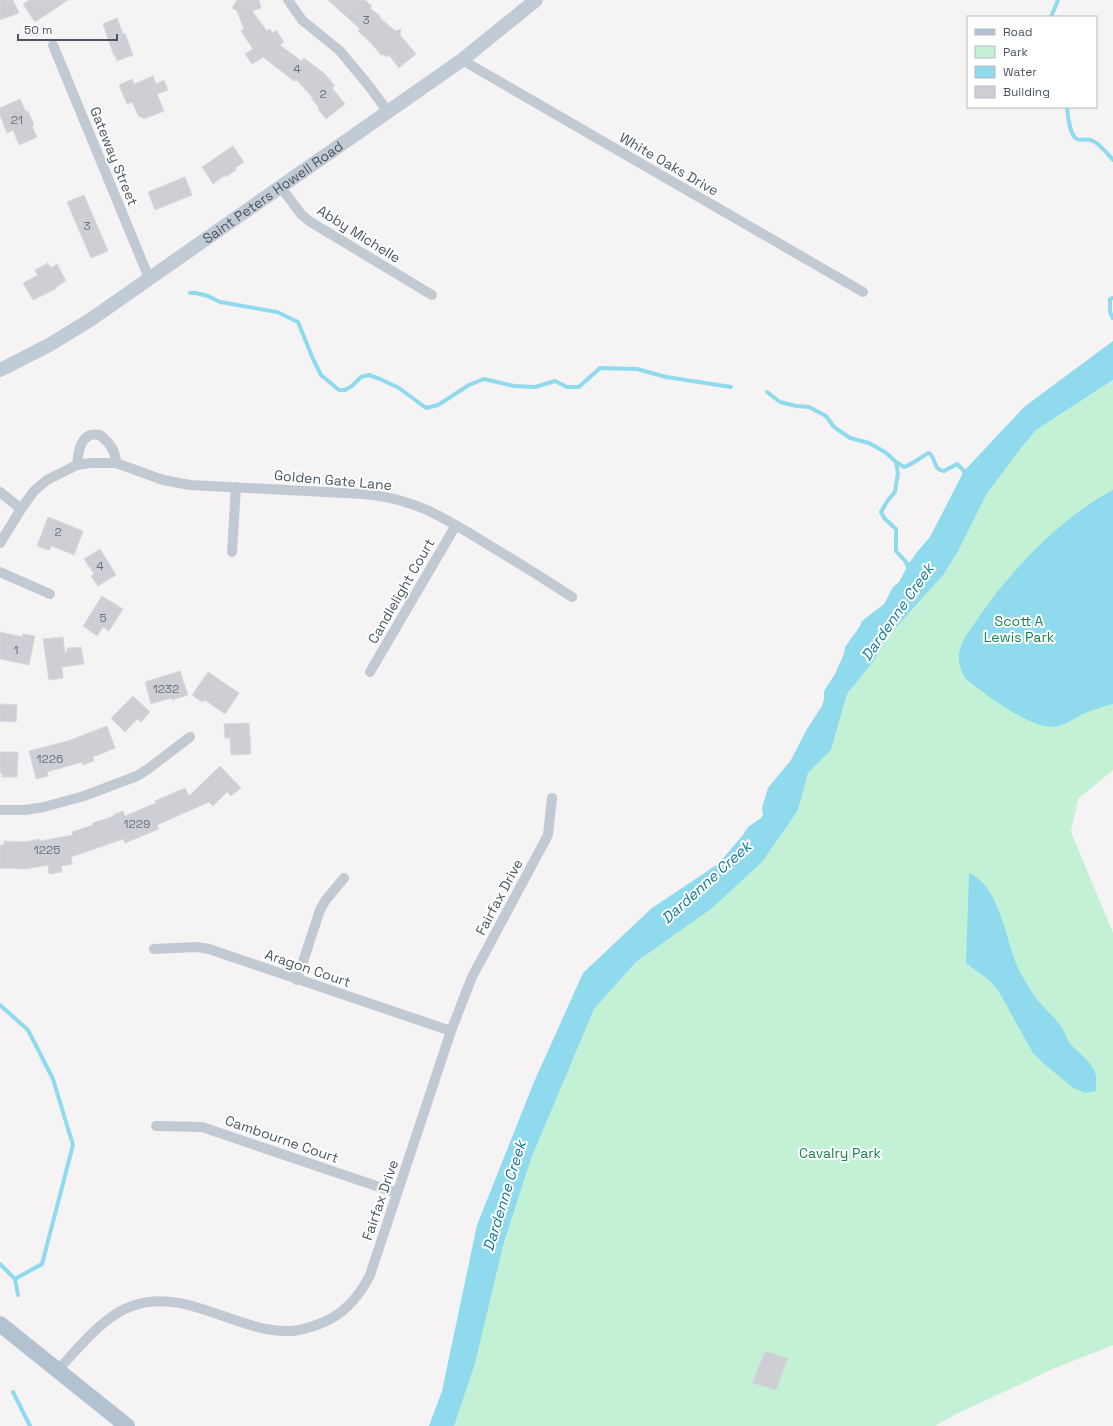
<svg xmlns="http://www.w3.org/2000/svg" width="1113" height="1426" viewBox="0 0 1113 1426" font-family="'Space Grotesk',sans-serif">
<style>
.green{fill:#c3f1d5}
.water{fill:#90daee}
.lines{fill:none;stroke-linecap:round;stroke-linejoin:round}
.stream{stroke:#90daee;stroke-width:4}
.building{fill:#cdcfd5;stroke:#d7d9de}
.minor{stroke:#c1cad2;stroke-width:10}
.secondary{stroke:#c1cbd6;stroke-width:14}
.primary{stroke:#b3c2d1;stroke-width:16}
.labels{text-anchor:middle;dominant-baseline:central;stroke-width:4;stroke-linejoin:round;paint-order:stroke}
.number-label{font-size:12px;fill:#6b747e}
.street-label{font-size:14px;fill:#4a5661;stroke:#fff}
.park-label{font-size:14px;fill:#17864f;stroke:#fff}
.water-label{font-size:15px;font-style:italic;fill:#0c7c9b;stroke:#fff}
</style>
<rect width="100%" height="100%" fill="#f5f3f3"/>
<path class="green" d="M1113,380V770L1078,799L1071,832L1113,933V1345L1055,1368L954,1415L935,1426H454L475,1364L503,1246L531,1159L594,1009L636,962L711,909L798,810L808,773L831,750L847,694L873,662L885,640L944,574L957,553L986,495L1018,452L1036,430Z"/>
<path class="water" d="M1113,341V380L1036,430L1018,452L986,495L957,553L944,574L885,640L873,662L847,694L831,750L808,773L798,810L762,862L711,909L636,962L594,1009L531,1159L503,1246L475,1364L454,1426H429L442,1391L477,1225L534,1082L583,973L652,908L703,874L719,863L742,836L748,827L761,818L763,815L762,808L768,788L791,760L807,729L822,706L824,699V691L835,674L844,654L845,647L860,626L862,621L884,604L893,587L899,582L906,569V562H910L917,552L930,537L964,471L1024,407Z
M1113,490V704C1102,707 1091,710 1081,715C1073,719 1067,724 1059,726C1034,733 987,695 967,680C960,671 957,661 960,649C963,638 971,629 977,620C1009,572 1061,517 1113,490Z
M969,873C1003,889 1005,946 1022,976C1026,982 1029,988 1033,994C1041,1006 1053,1015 1061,1026C1065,1032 1067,1040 1071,1045C1078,1052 1090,1061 1094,1070C1097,1076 1096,1084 1096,1091L1085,1093L1072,1087L1042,1062L1033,1053L1015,1021L998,990L989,980L966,963Z"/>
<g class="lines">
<path class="stream" d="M1051,17L1058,0
M1067,107C1068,115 1069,135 1077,139C1082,141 1088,138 1093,141C1101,145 1107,153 1113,160
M190,293H196L208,296L220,302L277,312L298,322L313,359L321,375L339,390H345L352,386L361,377L369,375L380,379L399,388L426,408L438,405L469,385L484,379L514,386L535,387L555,381L567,387H579L600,368L637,369L666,377L731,387
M1113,298L1110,299V312L1113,318
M767,392L780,402L796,406L809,407L826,416L834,427L850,438L869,443L885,452L896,462L898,473L895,492L888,500L881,512L885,519L896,529V551L906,562L907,565
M896,462L904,467C914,464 920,457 929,453C937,459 932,469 944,471L957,464L964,471L965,476
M0,1005L28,1030L53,1079L73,1145L42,1264L15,1279
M0,1264L15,1279L18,1295
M13,1392L30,1426"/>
</g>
<path class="building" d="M0,0H13L19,13L0,20Z
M29,0H68L35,22L23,4Z
M237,0H259L261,8L252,11L267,31L270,29L273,33L276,30L284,42L280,45L301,61L304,58L325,74L335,86L332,88L345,104L326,119L318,109L319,108L312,99V97L297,80L294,81L263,57L252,64L245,54L253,49L241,31L244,29L237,11L232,8Z
M328,0H365L372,6L370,8L380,16V18L393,29L396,31L401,29L400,35L416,54L399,68L389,55L386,57L384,54L382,56L370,42L358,31L360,29Z
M117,18L123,34L125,33L133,55L117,61L115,55L114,56L103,24Z
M153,76L156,84L164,80L168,90L157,94L164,111L146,118H142L140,116L139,117L132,102L127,104L119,85L132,79L134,84Z
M20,99L26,112L28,111L34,125L32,126L37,137L19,145L13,130L7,133L0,115V108Z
M233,146L244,162L235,168L236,170L226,177L225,175L213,184L202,167Z
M185,177L192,195L155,210L148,192Z
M84,195L108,251L91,258L67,202Z
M48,263L51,268L57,264L66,281L55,288L56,289L33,300L23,283L38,275L35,270Z
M48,517L83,531L74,555L52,546L49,550L37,546Z
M100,549L116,575L98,586L91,576L94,574L84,559Z
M102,596L123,609L109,631L103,627L97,636L83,626Z
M0,632L22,637L23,634L35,636L29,665L0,659Z
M63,637L65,654L68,648L81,647L84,664L62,667L63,678L49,680L43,639Z
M180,671L188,695L172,700L171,698L151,704L145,682Z
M208,672L239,693L225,714L205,700L202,702L192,695Z
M133,696L150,712L141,722L137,719L125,732L111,718Z
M0,704L17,705L16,722L0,721Z
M249,723L251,754L231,755L230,738H225L224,724Z
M107,726L115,748L93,757L94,761L83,765L82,762L47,772L48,776L36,779L29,751L68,741Z
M0,752H18L17,777H2V773H0Z
M220,766L241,788L231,796L227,792L213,806L209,802L157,825L159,829L125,843L123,839L71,857L72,864L61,866L62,872L49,874L48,865L26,869L0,868V845H4V841L24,842L40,839V841L73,835L72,832L93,825V823L114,816L113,815L123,811L125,816L156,803L155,801L185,788L189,796Z
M765,1351L788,1358L776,1390L752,1383Z"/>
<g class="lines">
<path class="minor" d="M288,0L302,20L340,51L369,86L388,112
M53,45L149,278
M462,60L863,292
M280,186L301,214L309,221L432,295
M77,465C78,456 79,440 90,435C93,434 98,435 100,435C109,442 116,451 116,463
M0,492L21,509
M0,543L21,509L34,491L47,480L77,465L90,463H116L163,480L190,485L363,494C416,498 448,520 492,547C519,563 546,580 572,597
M232,552L236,487
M0,572L50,594
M370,672L456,525
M0,810H25L44,807L84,796L137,776L148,769L190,737
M154,949L196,947L209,949L451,1031
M297,980L320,910L325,901L344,878
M156,1126L202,1127L397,1193
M57,1371C78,1349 103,1316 132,1306C187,1287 235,1332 289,1331C299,1331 309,1328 319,1324C342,1316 359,1297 370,1275L451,1031L472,977L548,835L552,798"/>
<path class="secondary" id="s1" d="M0,370L49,345L90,320L462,60L536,0"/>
<path class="primary" d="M0,1324L127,1426"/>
</g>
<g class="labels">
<g class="number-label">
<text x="366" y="20">3</text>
<text x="297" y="69">4</text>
<text x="323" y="94">2</text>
<text x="17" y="120">21</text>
<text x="87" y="226">3</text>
<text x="58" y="532">2</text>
<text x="100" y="566">4</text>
<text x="103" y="618">5</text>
<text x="16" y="650">1</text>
<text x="166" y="689">1232</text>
<text x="50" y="759">1226</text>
<text x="137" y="824">1229</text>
<text x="47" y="850">1225</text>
</g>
<g class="street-label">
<text transform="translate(114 156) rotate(68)">Gateway Street</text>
<text transform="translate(669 164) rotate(30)">White Oaks Drive</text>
<text stroke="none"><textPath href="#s1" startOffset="326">Saint Peters Howell Road</textPath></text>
<text transform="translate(359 234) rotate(32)">Abby Michelle</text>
<text transform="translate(333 480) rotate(5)">Golden Gate Lane</text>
<text transform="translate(401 591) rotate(-60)">Candlelight Court</text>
<text transform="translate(499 897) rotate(-62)">Fairfax Drive</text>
<text transform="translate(308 968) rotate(19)">Aragon Court</text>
<text transform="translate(282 1139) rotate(19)">Cambourne Court</text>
<text transform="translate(380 1200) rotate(-71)">Fairfax Drive</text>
</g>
<g class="park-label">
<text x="1019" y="621">Scott A<tspan x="1019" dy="16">Lewis Park</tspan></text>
<text x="840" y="1153">Cavalry Park</text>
</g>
<g class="water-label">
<text transform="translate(897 612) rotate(-55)">Dardenne Creek</text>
<text transform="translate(706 882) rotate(-42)">Dardenne Creek</text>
<text transform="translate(504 1196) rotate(-73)">Dardenne Creek</text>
</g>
</g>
<rect x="967" y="16" width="130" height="92" fill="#ffffff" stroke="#b7bbc0"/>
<rect x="975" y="29" width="20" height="6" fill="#b3c2d1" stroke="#b7bbc0"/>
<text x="1003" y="36" font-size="12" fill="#4a5661">Road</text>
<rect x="975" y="46" width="20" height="12" fill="#c3f1d5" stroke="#b7bbc0"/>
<text x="1003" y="56" font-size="12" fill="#4a5661">Park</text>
<rect x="975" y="66" width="20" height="12" fill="#90daee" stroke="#b7bbc0"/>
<text x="1003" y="76" font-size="12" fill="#4a5661">Water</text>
<rect x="975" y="86" width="20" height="12" fill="#cdcfd5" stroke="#b7bbc0"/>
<text x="1003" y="96" font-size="12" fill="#4a5661">Building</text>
<path d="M18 34v6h99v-6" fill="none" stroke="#4a5661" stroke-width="2"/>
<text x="24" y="34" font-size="12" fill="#4a5661" stroke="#ffffff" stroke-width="3" paint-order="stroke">50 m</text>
</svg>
